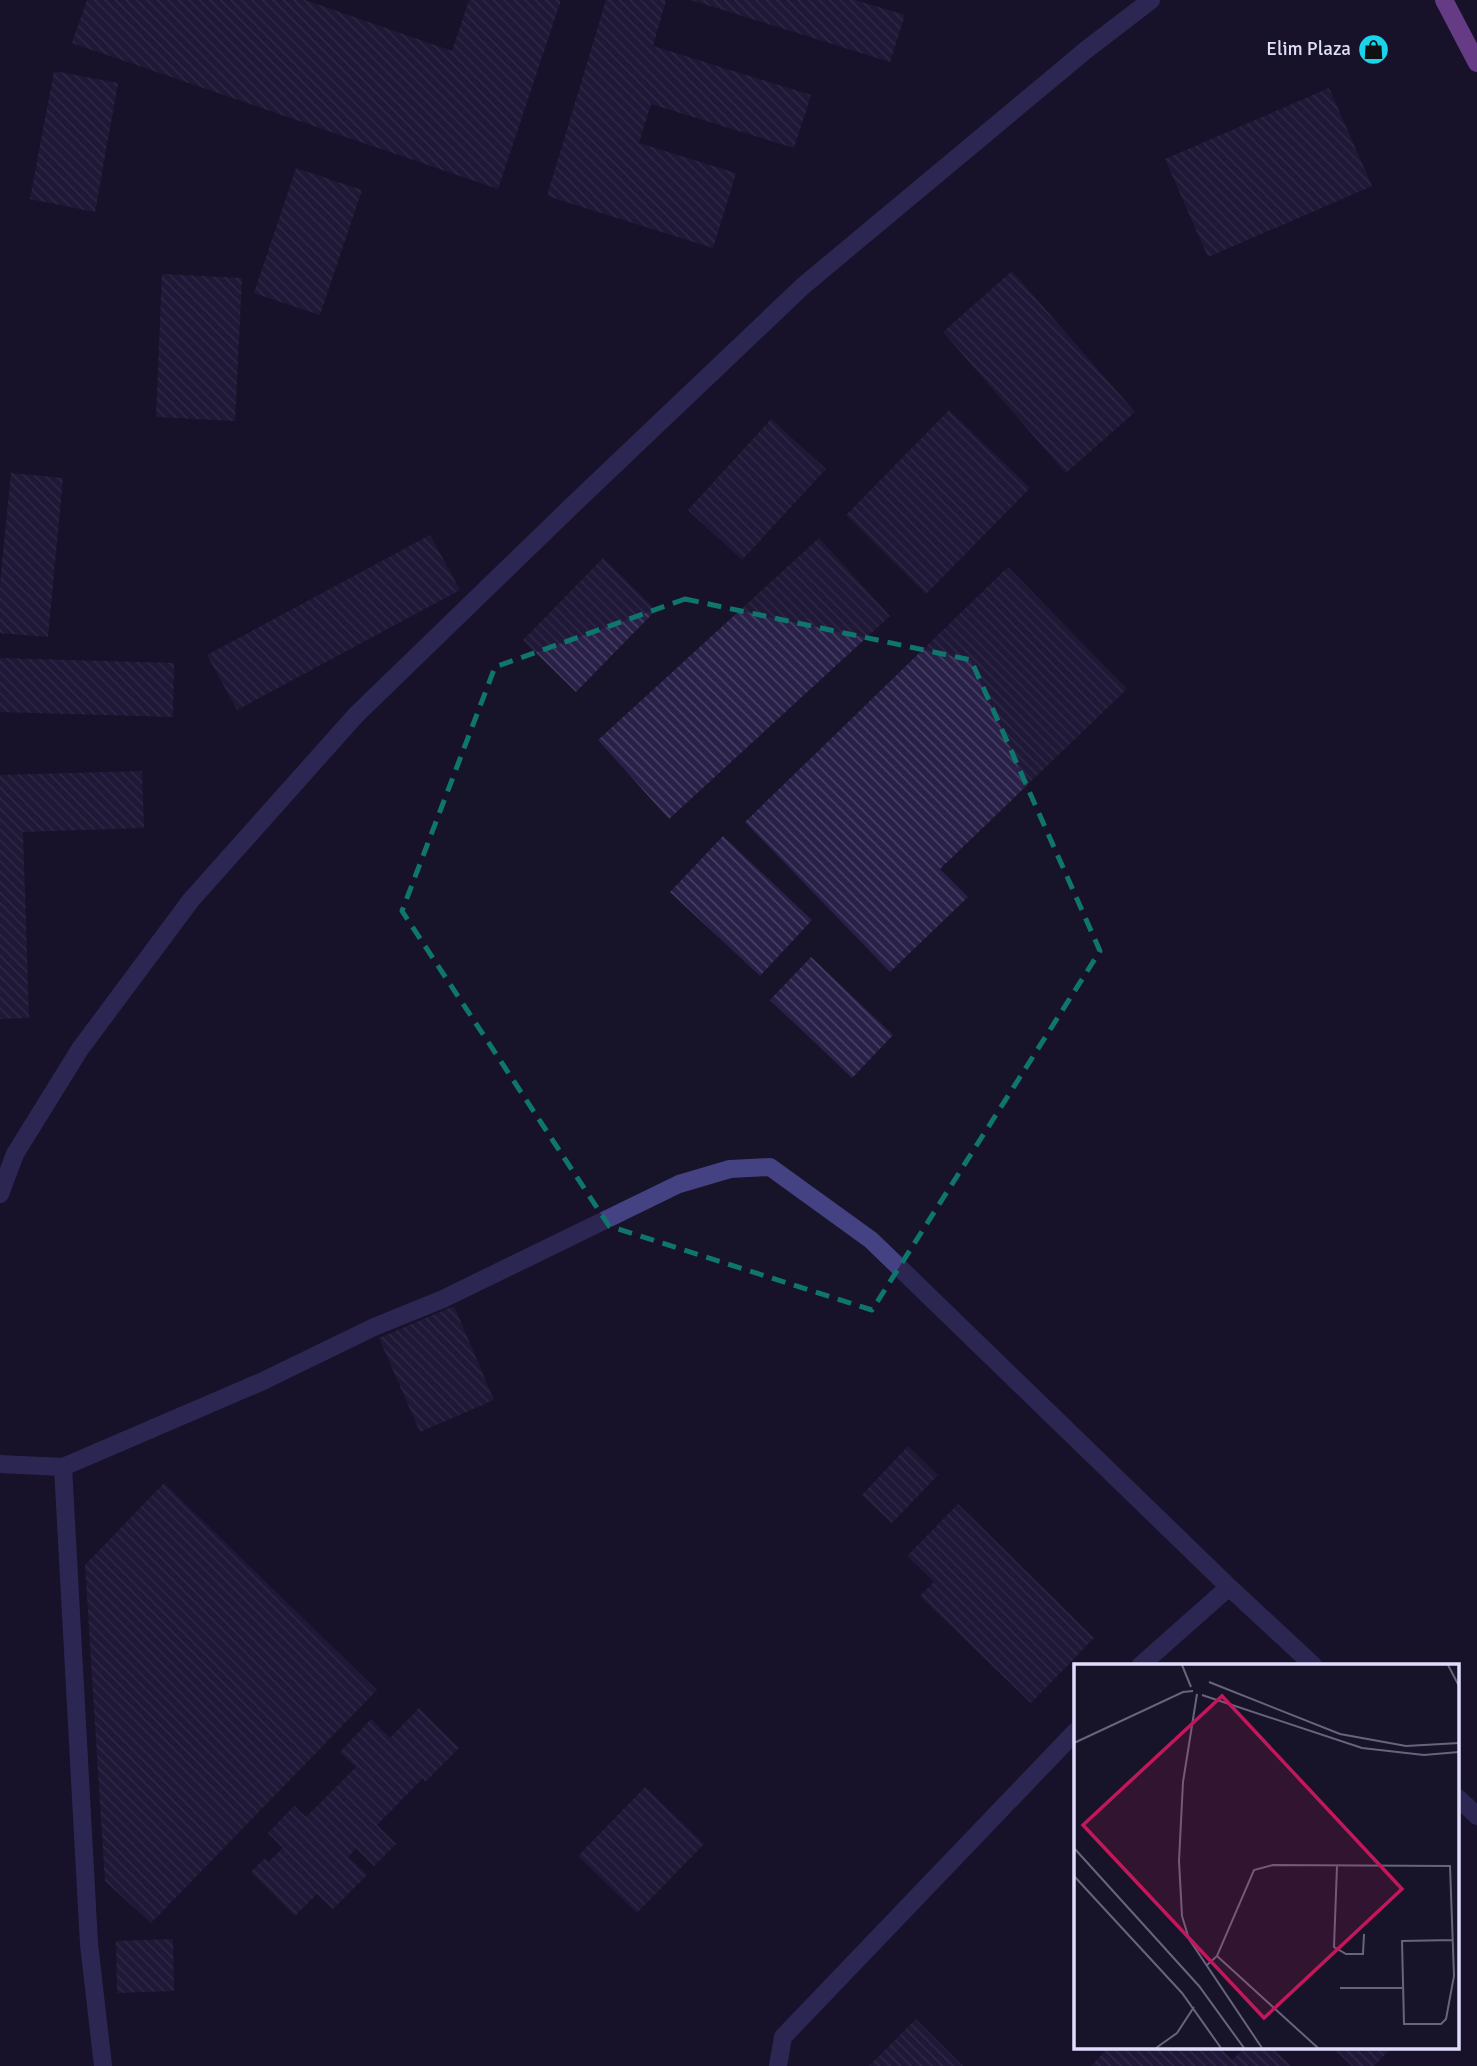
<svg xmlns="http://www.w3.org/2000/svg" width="1477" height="2066" viewBox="0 0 1477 2066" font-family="Signika,sans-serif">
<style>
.building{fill:url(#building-back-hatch)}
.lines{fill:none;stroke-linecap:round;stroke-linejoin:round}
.minor{stroke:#454284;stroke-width:18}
.major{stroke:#c36df3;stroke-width:18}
.marked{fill:none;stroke:#0f766e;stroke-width:5;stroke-dasharray:14 9;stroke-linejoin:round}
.labels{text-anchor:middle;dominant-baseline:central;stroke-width:5;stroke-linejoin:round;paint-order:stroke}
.poi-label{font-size:19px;fill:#e1ddfc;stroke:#171329;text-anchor:end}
.inset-road{fill:none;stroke:#68647d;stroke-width:2}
.view{fill:#c2185b;fill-opacity:0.15;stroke:#c2185b;stroke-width:3.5}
.inset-edge{fill:none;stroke:#e1ddfc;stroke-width:3.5}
</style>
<defs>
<pattern id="building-back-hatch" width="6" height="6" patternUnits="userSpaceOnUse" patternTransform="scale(1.75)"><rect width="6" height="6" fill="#292048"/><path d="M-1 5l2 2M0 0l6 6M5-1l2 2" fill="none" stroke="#484063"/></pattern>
</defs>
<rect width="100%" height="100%" fill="#171329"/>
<path class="building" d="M87,0H305L452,51L469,0H561L498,189L72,43Z
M606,0H666L653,46L811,95L794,148L651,104L639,143L736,173L713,248L547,196Z
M691,0H855L905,15L890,62Z
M54,71L118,83L95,212L30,199Z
M1329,88L1372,186L1208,257L1165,159Z
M296,168L362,190L320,315L254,293Z
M1012,271L1135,412L1066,473L943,332Z
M162,274L242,278L235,421L156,417Z
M949,410L1030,488L926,594L846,515Z
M771,419L826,469L742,560L688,510Z
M11,473L63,478L48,637L0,633V584Z
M430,535L460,590L237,710L207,655Z
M819,538L890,616L669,819L598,740Z
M603,558L656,610L576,692L523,640Z
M1008,567L1127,689L940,869L968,897L890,972L745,822Z
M0,658L174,663L173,717L0,712Z
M142,771L144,828L23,832L29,1018L0,1019V775Z
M723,836L812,920L760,976L670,892Z
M811,957L893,1035L852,1078L770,1000Z
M454,1306L494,1400L420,1432L379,1338Z
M908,1446L938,1475L892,1523L862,1495Z
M164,1483L377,1690L151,1923L105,1881L85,1565Z
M958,1504L1094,1638L1031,1703L920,1596L934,1582L907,1556Z
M419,1708L459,1748L425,1782L423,1778L377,1825L396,1844L374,1866L356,1848L348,1857L367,1875L333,1909L317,1894L295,1916L251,1872L265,1858L268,1862L283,1848L268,1833L294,1806L306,1817L356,1767L340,1752L371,1719L390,1738Z
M645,1787L704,1844L637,1913L578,1856Z
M173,1939L174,1991L117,1993L116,1941Z
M916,2019L963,2066H869Z
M1109,2047H1219L1232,2060L1245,2047H1271L1291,2066H1091Z
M1332,2047H1392L1374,2066H1352Z"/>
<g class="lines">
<path class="minor" d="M0,1194L15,1154L80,1049L191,900L356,715L579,499L803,286L1086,50L1151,0
M0,1464L63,1467L263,1381L374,1327L443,1299L679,1184L730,1169L770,1167L871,1240L1229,1587L1313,1665
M63,1467L89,1944L103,2066
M1141,1665L1229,1587
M1458,1798L1477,1816
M778,2066L783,2037L1076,1731"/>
<path class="major" d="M1444,0L1477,63"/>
</g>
<path d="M0 0H1477V2066H0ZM685,599L971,660L1100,951L872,1310L609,1226L402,911L495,667Z" fill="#171329" fill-opacity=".55" fill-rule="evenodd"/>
<path class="marked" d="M685,599L971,660L1100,951L872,1310L609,1226L402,911L495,667Z"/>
<defs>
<symbol id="shop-disc" viewBox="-11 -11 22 22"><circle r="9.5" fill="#19d5ec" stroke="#171329"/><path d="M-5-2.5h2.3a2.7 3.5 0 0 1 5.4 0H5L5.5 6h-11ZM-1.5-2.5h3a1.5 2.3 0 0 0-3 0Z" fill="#111"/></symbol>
</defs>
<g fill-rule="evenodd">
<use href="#shop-disc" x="1356" y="32" width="35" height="35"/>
</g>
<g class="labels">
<g class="poi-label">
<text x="1351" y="49">Elim Plaza</text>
</g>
</g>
<g transform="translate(1074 1664)">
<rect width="385" height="385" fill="#171329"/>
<path class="inset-road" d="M108,1L117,23M374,1L385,22M135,18L266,70L332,82L385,79M123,30L109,118L105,197L108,252L115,275L188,384M128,31L288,84L350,91L385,88M0,79L109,28L119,27M0,184L125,322L170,384M263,202L260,283L272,290H289L290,270M0,212L108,329L147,384M143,292L244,384M133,301L143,292L180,206L199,201L376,202L380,312L372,355L367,360H330L328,277L379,276M266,324H328M82,384L103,369L120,343"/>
<path class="view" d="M148,32L328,225L190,354L9,161Z"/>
<rect width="385" height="385" class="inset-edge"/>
</g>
</svg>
